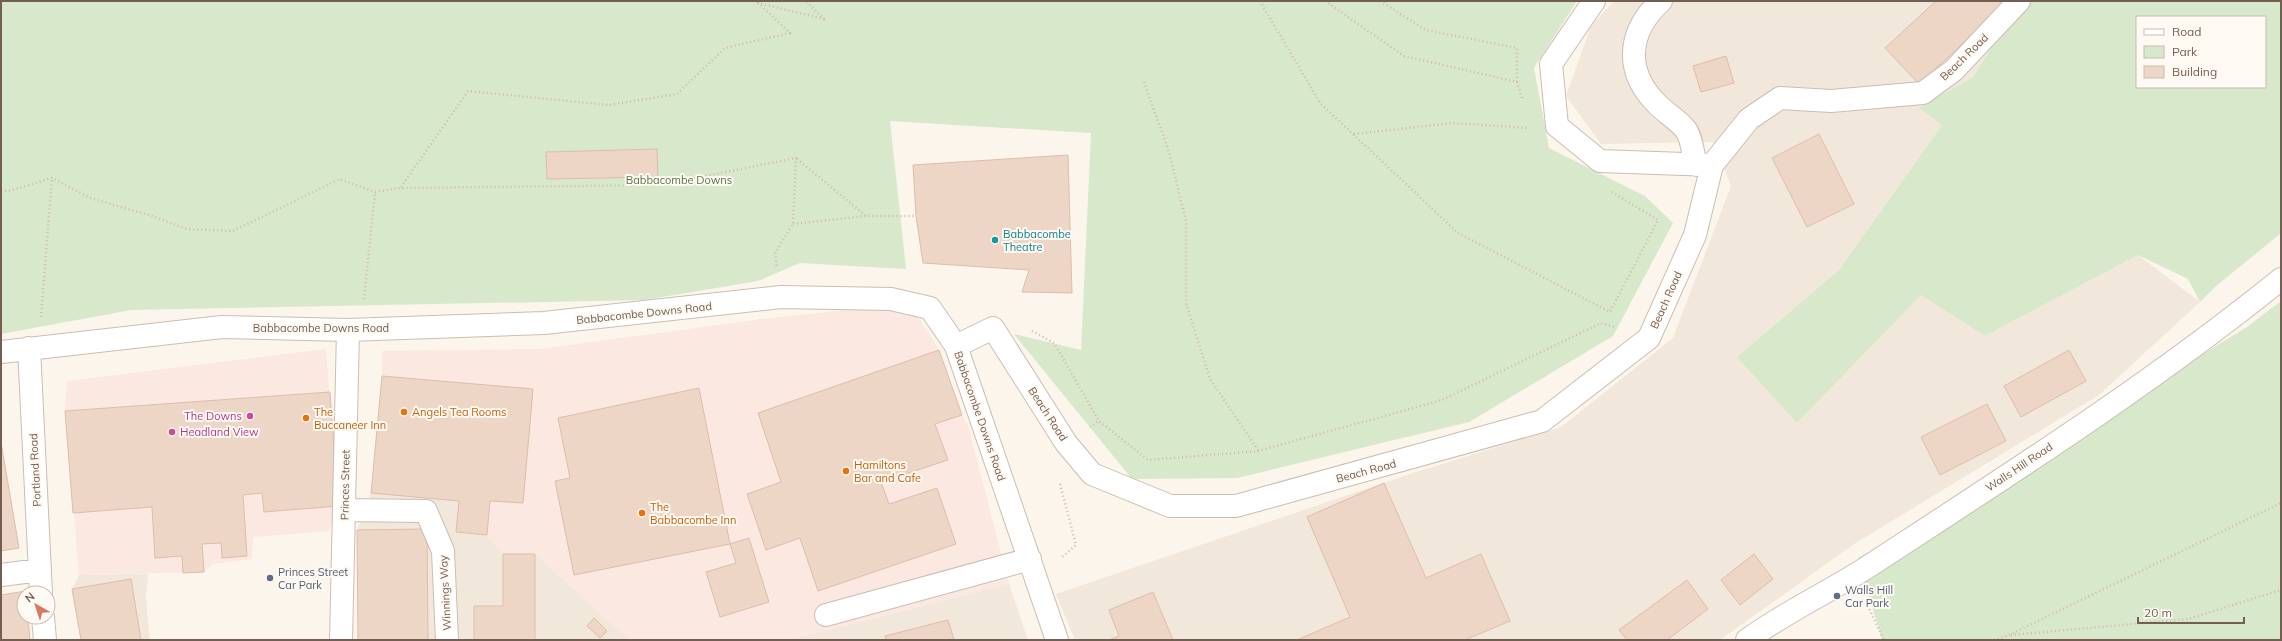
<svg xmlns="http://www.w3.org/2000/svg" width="2282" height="641" viewBox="0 0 2282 641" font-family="Mulish,sans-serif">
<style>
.residential{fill:#f2e7db}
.commercial{fill:#fae8e1}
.green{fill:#d7e8cb;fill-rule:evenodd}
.building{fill:#edd6c6;stroke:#debda8}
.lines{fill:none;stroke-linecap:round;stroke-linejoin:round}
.minor-casing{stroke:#ccbdb2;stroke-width:24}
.path{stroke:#d3b9a9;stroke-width:2.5;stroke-dasharray:1 3;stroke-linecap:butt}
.minor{stroke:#fff;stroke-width:22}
.culture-dot{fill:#0f9aa8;stroke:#fef9f2;stroke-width:1.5}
.food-dot{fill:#e8710a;stroke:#fef9f2;stroke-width:1.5}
.hotel-dot{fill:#d1479c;stroke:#fef9f2;stroke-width:1.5}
.service-dot{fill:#5c6f8a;stroke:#fef9f2;stroke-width:1.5}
.labels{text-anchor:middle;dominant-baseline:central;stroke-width:4;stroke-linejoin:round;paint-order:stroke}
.street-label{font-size:11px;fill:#745d51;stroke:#fef9f2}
.park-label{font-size:11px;fill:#58784a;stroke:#fef9f2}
.culture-label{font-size:11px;fill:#0d838f;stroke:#fef9f2;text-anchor:start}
.food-label{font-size:11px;fill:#c56008;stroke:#fef9f2;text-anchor:start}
.hotel-label{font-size:11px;fill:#b23c85;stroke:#fef9f2;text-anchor:end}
.service-label{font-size:11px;fill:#4e5e75;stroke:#fef9f2;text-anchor:start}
</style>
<rect width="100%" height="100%" fill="#fbf5ec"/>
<path class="residential" d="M1614,1H2021L1973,77L1919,108L1942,125L1839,270L1744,351L1797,423L1921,295L1985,336L2138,255L2200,302L2099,395L1854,544L1720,640H1075L1056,594L1407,475L1561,427L1673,338L1731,186L1713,142L1601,144L1566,96L1591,26Z
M371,493L459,501L456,532L487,535L503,554H535L630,640H358L357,530Z
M148,574L146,598L150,640H81L72,589L79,575Z
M1009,584L1028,640H789Z"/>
<path class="commercial" d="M909,303L939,350L962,415L968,425L1009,584L789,640H630L535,554H503L487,535L456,532L459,501L371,493L382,376V351L540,349L762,319Z
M326,349L338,506L329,531L253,537L252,559L213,564L204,572L79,575L65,411L67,381Z"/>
<path class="green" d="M1,1H1577L1534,68L1549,148L1645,196L1673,223L1613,336L1469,422L1237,478L1132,479L1014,334L1081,350L1091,133L890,121L906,269L800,263L758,281L644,300L131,310L1,334Z
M2021,1H2281V233L2215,287L2200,302L2188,279L2138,255L1985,336L1921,295L1797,423L1737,357L1839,270L1942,125L1919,108L1973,77ZM2137,17H2265V87H2137Z
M2281,301V640H1882L1858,558L1973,495L2247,327Z"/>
<path class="building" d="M1936,1H2009L1919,84L1885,48Z
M1726,56L1734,83L1701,92L1693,66Z
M1819,134L1854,204L1807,227L1772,158Z
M657,149L658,177L547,179L546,152Z
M1068,155L1072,293L1022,292L1029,270L923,263L916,216L913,165Z
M939,350L962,415L935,424L948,460L881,482L889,504L937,488L956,544L818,591L800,538L766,550L747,494L781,482L758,413Z
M2069,350L2086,381L2021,417L2004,386Z
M382,376L533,389L523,503L490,501L487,535L456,532L459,501L371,493Z
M699,388L730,544L574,575L555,481L570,478L558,418Z
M330,392L338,506L264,512L262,493L243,495L247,556L222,558L221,543L202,544L204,572L183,573L182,556L155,558L152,507L73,513L65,411Z
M1987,404L2006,441L1940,475L1921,437Z
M1,442L19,548L1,551Z
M1384,483L1426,578L1481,554L1510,621L1465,640H1297L1350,617L1307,517Z
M427,529L428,640H358L357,530Z
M749,538L769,602L720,617L706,572L736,563L730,544Z
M503,554H535V640H474V606H503Z
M1754,554L1773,579L1740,605L1721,580Z
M131,579L141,640H81L72,589Z
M1687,580L1708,609L1667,640H1627L1619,630Z
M26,591L24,593V617H28L30,640H1V595Z
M1153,592L1173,640H1109L1119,636L1109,610Z
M594,618L607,631L600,638L587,626Z
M948,620L954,640H886L885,636Z"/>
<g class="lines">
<defs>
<path id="minor" d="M1661,1C1627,32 1624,72 1658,105C1667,114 1678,120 1686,130C1692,138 1693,155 1696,165
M1712,165L1749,119L1780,98L1831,101L1923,93L1954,70L2019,1
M956,346L993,328L1066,443L1092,474L1170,506H1236L1542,421L1649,338L1695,235L1712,165L1600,161L1557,126L1551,64L1594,1
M29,348L41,593
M1,352L222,327L348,330L544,323L781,297L891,299L930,308L956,346L1057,640
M345,510L426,511L443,551L447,640
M1,575L40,570
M826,615L1030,559
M43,617L45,640
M341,640L348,330
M1747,640C1784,613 1827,593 1866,568C2007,476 2150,385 2281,279"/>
</defs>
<use href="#minor" class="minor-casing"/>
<path class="path" d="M1260,1L1320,103L1458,233L1610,312L1658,220L1612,192
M1325,1L1404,56L1517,82L1522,98
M1380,1L1426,30L1517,48V82
M1144,82L1169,152L1186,221V303L1210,379L1258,450
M1354,134L1453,123L1528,128
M797,159L866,216
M401,187L468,91L609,105L677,94L725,48L790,33L758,3L824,19L806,1
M1,191H9L52,178L90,198L152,216L187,229L233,231L340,179L375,192L400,188L660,185L796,158L793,224L775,253L777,268
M793,224L866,216H916
M364,299L375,192
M41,317L52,178
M1032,331L1054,343L1099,421L1148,460L1258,451L1442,400L1601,323L1614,327
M1090,427L1099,421
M1060,484L1076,545L1061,558
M1866,602L1884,640
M2011,635L2188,619L2281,590
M1994,640L2007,636L2281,503"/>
<use href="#minor" class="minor"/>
</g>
<circle class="culture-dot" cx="995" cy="240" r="4"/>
<g class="food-dot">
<circle cx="404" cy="412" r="4"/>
<circle cx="306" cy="418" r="4"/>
<circle cx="846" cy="471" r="4"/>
<circle cx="642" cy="513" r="4"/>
</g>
<g class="hotel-dot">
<circle cx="250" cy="416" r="4"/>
<circle cx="172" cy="432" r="4"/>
</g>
<g class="service-dot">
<circle cx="270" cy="578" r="4"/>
<circle cx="1837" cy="596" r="4"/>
</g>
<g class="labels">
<g class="street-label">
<text transform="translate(1964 57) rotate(-44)">Beach Road</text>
<text transform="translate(1666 300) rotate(-66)">Beach Road</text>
<text transform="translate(644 313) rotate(-6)">Babbacombe Downs Road</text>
<text x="321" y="328">Babbacombe Downs Road</text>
<text transform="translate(1048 414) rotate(57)">Beach Road</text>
<text transform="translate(980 416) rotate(71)">Babbacombe Downs Road</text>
<text transform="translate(2019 467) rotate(-34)">Walls Hill Road</text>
<text transform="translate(35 470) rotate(-93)">Portland Road</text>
<text transform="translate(1366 471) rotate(-15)">Beach Road</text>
<text transform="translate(345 485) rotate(-89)">Princes Street</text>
<text transform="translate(445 593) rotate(-93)">Winnings Way</text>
</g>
<g class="park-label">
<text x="679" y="180">Babbacombe Downs</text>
</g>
<g class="culture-label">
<text x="1003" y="234">Babbacombe<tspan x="1003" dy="13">Theatre</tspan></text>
</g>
<g class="food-label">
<text x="314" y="412">The<tspan x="314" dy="13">Buccaneer Inn</tspan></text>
<text x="412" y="412">Angels Tea Rooms</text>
<text x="854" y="465">Hamiltons<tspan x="854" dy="13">Bar and Cafe</tspan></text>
<text x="650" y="507">The<tspan x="650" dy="13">Babbacombe Inn</tspan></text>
</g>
<g class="hotel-label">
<text x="242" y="416">The Downs</text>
<text x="180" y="432" text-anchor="start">Headland View</text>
</g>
<g class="service-label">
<text x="278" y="572">Princes Street<tspan x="278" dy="13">Car Park</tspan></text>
<text x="1845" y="590">Walls Hill<tspan x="1845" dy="13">Car Park</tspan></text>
</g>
</g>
<rect width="2282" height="641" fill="none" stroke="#745d51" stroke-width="4"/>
<rect x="2136" y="16" width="130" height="72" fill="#fef9f2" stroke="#c7bbb2"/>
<rect x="2144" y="29" width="20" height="6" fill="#ffffff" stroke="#c7bbb2"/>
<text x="2172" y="36" font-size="12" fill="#745d51">Road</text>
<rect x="2144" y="46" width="20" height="12" fill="#d7e8cb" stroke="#c7bbb2"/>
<text x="2172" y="56" font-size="12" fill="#745d51">Park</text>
<rect x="2144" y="66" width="20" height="12" fill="#edd6c6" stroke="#c7bbb2"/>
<text x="2172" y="76" font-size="12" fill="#745d51">Building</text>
<g transform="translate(36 605) rotate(321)"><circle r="19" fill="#fef9f2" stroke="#c7bbb2"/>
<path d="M0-3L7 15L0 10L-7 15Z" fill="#d7795f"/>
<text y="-6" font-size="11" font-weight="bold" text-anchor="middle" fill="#745d51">N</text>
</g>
<path d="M2138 617v6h106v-6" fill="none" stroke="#745d51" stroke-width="2"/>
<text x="2144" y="617" font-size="12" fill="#745d51" stroke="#fef9f2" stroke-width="3" paint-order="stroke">20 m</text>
</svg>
